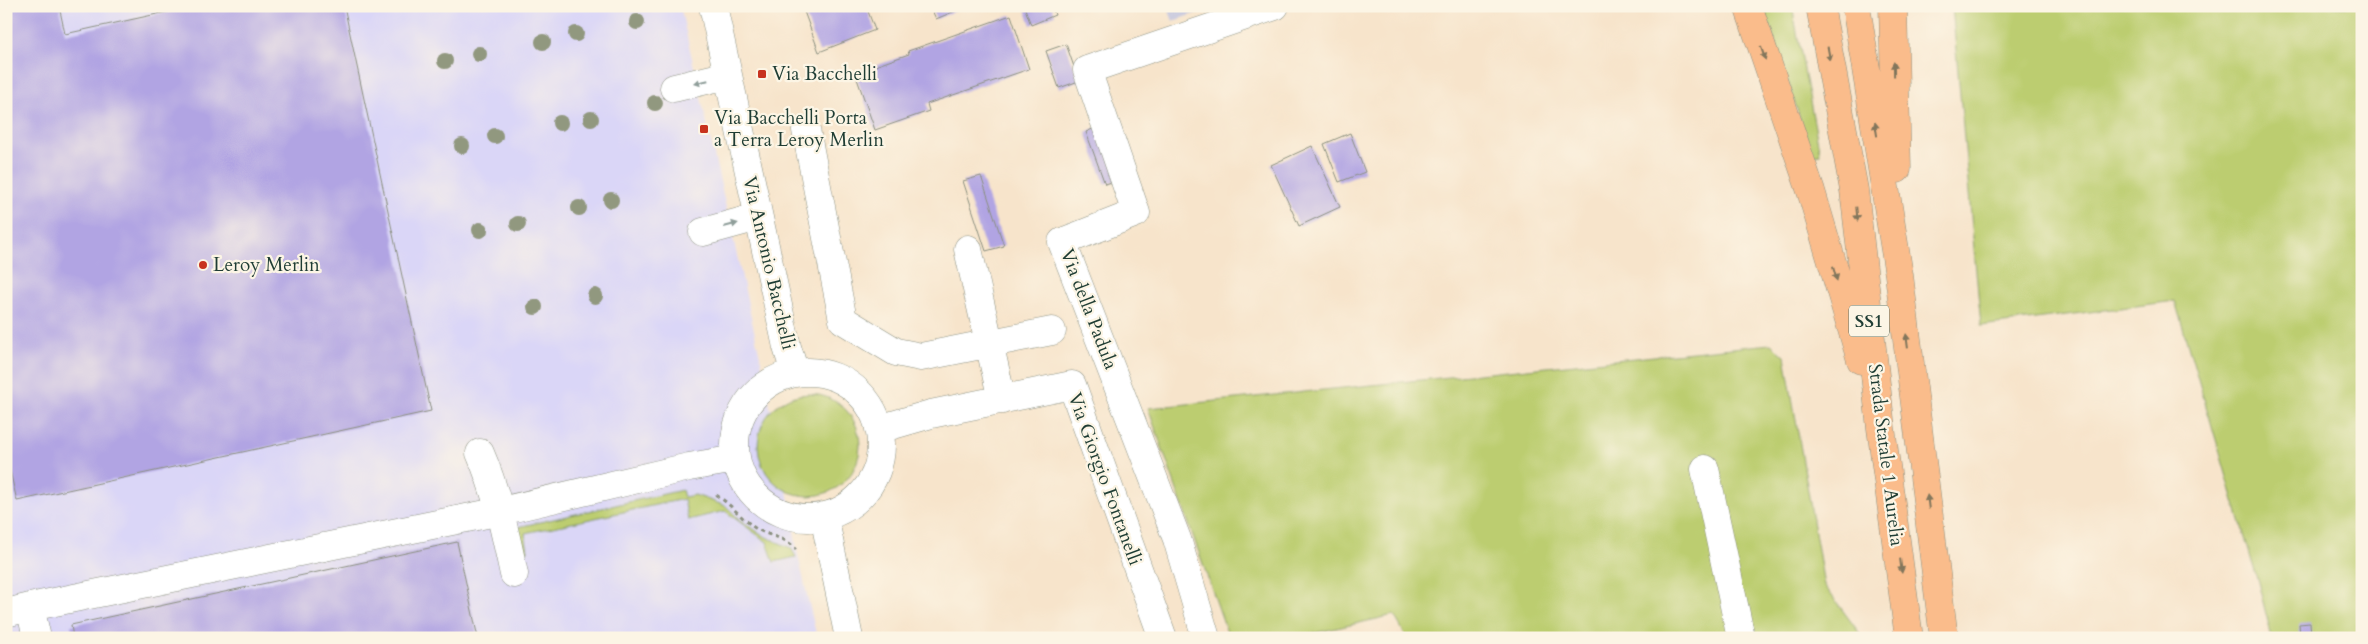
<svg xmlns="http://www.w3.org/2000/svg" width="2368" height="644" viewBox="0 0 2368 644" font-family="Cardo,serif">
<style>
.built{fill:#dad6f7}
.industrial{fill:#c0c2dd}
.green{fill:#bccd70;stroke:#6e8552}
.building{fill:#b1a4e3}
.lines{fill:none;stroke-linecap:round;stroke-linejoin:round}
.minor-casing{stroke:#8b9080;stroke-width:29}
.highway-casing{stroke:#8b9080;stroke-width:29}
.path{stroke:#8b9080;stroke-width:3;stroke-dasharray:4 4;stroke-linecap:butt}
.minor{stroke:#fff;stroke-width:28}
.highway{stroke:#fabc8b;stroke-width:28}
.tree{fill:#91987f}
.oneway{fill:#82765b}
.oneway2{fill:#8f9e9a}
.poi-dot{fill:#c8321e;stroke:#fcf5e5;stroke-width:2}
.labels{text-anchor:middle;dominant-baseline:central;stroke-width:4.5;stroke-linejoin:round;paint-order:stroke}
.shield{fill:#fcf5e5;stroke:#617469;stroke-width:1}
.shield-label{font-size:18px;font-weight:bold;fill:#1f3d34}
.poi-label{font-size:19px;fill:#1f3d34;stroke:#fcf5e5;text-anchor:start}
.street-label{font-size:19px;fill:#1f3d34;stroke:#fcf5e5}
</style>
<rect width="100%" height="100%" fill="#fcf5e5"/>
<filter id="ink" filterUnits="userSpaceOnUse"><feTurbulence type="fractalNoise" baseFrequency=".02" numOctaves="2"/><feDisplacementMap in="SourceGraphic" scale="10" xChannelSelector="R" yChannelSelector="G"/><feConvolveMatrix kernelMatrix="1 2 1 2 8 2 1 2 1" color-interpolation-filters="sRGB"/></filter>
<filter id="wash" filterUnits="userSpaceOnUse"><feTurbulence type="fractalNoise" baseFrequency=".0096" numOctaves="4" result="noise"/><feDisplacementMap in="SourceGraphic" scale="20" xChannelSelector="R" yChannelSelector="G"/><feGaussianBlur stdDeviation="1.12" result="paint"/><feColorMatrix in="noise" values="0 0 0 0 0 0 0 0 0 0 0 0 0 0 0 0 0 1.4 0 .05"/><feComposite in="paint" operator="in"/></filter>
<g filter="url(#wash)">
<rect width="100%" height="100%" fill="#f7e4cb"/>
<path class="built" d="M6,6H680L761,361L792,516L797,551L817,638H6Z"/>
<path class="industrial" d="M1167,6H1217L1173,21Z"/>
<path class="green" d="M1763,6H1792L1820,154L1812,155Z
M1952,6H2362V638H2272L2258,582L2175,301L1981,326Z
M1771,344L1785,356L1824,585L1863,638H1407L1394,615L1293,638H1229L1148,408Z
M758 445a51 51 0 1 1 102 0a51 51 0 1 1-102 0Z
M682,490L684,497L695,495L726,506L740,520L766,537L791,548L796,557L774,562L767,542L725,511L688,520L684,499L525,533L528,551L523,552L518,527Z"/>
<g id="blocks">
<path class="building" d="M6,6H59L65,34L194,6H344L431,411L17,501L6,453Z
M802,6H866L875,30L819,52Z
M930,6H967L936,19Z
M1024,6H1052L1055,15L1031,25Z
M1011,15L1029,69L927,104L929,111L875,130L855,73L909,54L908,51Z
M1066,44L1079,81L1059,88L1046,51Z
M1099,126L1119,180L1105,184L1086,132Z
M1350,133L1365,172L1339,182L1324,144Z
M1312,146L1340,207L1299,226L1271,165Z
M981,176L1004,246L986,251L963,181Z
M457,542L478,638H73L71,625Z
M2310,623L2311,634L2300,636L2299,624Z
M1325,634L1326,638H1309V636Z"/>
</g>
</g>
<g filter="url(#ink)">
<use href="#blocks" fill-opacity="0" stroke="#8b9080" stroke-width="1"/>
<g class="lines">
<defs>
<path id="minor" d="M713,6L787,347L795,373
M674,88L728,75
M806,130L843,320L896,352L921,357L1052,331
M703,232L758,217
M968,249L1002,400
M735 445a73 73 0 1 1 146 0a73 73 0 1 1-146 0Z
M879,429L931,414L1072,385L1163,638
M480,453C497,492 505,533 514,574
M1705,469L1741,638
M824,516L849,638
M30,607L501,511L689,467L736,459
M6,613L30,607L37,638
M1206,638L1177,539L1062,242L1136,213L1087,70L1275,6"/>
<path id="highway" d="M1748,6L1811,191L1861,360
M1820,6L1854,190L1881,428L1909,638
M1856,6L1899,275L1944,638
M1893,6L1897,169"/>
</defs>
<use href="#minor" class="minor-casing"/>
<use href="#highway" class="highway-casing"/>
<path class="path" d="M716,495C731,504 741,518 755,528C770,537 784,536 796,549"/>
<use href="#minor" class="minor"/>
<use href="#highway" class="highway"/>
</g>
<g class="tree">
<circle cx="637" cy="22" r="8"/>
<circle cx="576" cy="34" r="8"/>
<circle cx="543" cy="42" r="8"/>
<circle cx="479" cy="54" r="8"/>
<circle cx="445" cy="61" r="8"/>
<circle cx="655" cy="103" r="8"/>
<circle cx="591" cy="119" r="8"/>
<circle cx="560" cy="123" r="8"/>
<circle cx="495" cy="136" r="8"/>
<circle cx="462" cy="146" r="8"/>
<circle cx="611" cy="200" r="8"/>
<circle cx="579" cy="208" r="8"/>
<circle cx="518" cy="224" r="8"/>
<circle cx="480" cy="230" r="8"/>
<circle cx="595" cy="296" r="8"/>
<circle cx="535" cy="307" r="8"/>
</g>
<defs><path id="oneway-solid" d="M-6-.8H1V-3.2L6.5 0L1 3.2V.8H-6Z" transform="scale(1.25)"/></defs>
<g class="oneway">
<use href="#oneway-solid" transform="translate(1763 53) rotate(71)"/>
<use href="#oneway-solid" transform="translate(1829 54) rotate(79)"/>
<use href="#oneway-solid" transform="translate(1894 69) rotate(-91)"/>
<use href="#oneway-solid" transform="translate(1876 129) rotate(-99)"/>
<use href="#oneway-solid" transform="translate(1857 214) rotate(84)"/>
<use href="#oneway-solid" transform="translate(1835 274) rotate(74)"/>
<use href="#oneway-solid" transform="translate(1907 341) rotate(-97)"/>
<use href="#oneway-solid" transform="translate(1928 502) rotate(-97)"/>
<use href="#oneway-solid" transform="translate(1901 566) rotate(83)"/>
</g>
<g class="oneway2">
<use href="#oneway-solid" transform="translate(701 82) rotate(167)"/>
<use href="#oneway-solid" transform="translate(731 225) rotate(-15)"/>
</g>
</g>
<g class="poi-dot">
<rect x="757" y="69" width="10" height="10" rx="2.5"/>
<rect x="699" y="124" width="10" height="10" rx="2.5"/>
<circle cx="203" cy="265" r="5"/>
</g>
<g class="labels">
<rect class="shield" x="1849" y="305.5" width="40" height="31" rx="4"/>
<g class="shield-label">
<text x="1869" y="321">SS1</text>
</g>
<g class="poi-label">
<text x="772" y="74">Via Bacchelli</text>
<text x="714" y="118">Via Bacchelli Porta<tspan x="714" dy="22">a Terra Leroy Merlin</tspan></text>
<text x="213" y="265">Leroy Merlin</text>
</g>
<g class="street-label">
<text transform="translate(769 263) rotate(77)">Via Antonio Bacchelli</text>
<text transform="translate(1089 309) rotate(69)">Via della Padula</text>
<text transform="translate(1886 455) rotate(83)">Strada Statale 1 Aurelia</text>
<text transform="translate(1105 479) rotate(70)">Via Giorgio Fontanelli</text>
</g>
</g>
<rect width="2368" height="644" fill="none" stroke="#fcf5e5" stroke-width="25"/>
</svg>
